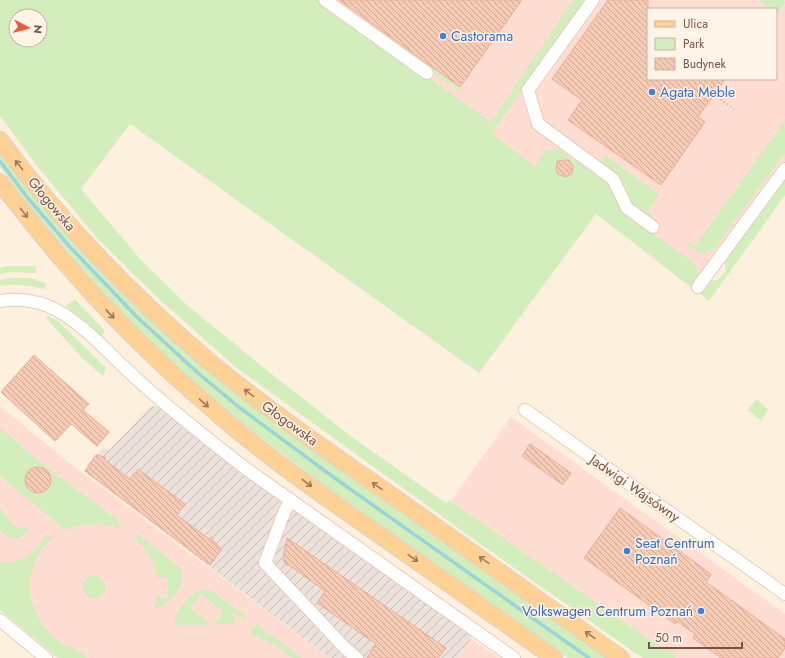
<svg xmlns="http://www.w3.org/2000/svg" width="785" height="658" viewBox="0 0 785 658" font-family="Jost,sans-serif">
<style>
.commercial{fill:#ffddd2;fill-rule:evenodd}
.industrial{fill:url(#industrial-furrows)}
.green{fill:#d3edbc;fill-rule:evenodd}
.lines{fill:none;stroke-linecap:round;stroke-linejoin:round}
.stream{stroke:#97d5dc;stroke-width:3.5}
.building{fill:url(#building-back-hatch);stroke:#eaaf93}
.minor-casing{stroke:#e5cdbd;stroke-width:14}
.major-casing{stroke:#dbd2ce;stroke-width:18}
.path{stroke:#dbad97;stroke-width:2;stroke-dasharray:1 3;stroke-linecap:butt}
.minor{stroke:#fff;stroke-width:12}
.major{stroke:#ffd195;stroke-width:16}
.oneway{stroke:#9f795c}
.shop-dot{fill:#3f7fe0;stroke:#fff4e7;stroke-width:1.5}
.labels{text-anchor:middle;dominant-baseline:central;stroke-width:3;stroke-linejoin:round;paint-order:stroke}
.shop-label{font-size:14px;fill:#366cbe;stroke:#fff4e7;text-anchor:start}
.street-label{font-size:14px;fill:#765344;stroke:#fff4e7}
</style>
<defs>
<pattern id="industrial-furrows" width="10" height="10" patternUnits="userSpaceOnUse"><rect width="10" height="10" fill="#ece2db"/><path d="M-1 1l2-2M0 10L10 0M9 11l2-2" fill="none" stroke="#c4bab3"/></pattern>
<pattern id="building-back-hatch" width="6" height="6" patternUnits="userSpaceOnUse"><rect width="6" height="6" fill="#f6cab4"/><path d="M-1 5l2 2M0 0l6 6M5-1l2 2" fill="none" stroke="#cca794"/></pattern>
</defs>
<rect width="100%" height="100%" fill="#fef0df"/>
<path class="commercial" d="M299,0H785V169L698,287ZM648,9H776V79H648Z
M0,406L64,459L329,658H72L0,598Z
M511,417L785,614V658H674L451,501Z
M471,639L499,658H458Z"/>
<path class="industrial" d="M151,406H160L222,458L470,633L471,639L458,658H329L89,475L87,464L103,448L110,449Z"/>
<path class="green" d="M0,0H320L491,122L573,0H586L491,134L535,166L545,151L558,149L609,185L623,212L693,262L698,270L697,280H718L726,271L724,261L785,178V195L709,301L596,214L479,373L130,124L81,189L142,261L187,305L269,372L356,440L446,503L449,500L666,651L675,647L677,648L672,655L676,658H643L631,650L479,543L238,369L161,301L98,239L37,166L0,116ZM16,16H40V40H16Z
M758,0H783L785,3L777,14L776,13V9H771Z
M374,25L463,90L458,91L373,30L372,28Z
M785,120V153L714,249L712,251H707L706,255L698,252L688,245V241L695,246Z
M0,154C55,225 116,292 184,351C241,401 304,444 366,488C446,545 526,601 607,658H568L322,484L251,430L204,391L154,346L121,312L61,246L0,167Z
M605,155L659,194L647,212L654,217L650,218L630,202L621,181L616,176L599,163Z
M8,266H36V273L12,272L0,274V268Z
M10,278H31L46,284V286L44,289C28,285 16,284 0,286V280Z
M75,299L105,331L102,336L66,306Z
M49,316L59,322L106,368L103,376L83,359L46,318Z
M756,400H758L768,409V410L761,421L748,410Z
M0,428L45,466L118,520L120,529C99,521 85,522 65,530L0,476Z
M0,505L2,512L17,528L27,527L28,531C18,543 10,540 0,531Z
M46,534L52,538C22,566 23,609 53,636C56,639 60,642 63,644C67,646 71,646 75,648C79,651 83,655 87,658H58L0,610V562C20,565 37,552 46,534Z
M137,534L180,567C181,571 183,575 182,579C181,591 168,604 158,608H154L157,595H159V597L168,598V578H157C154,561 146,549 134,537Z
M83 587a11 11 0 1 1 22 0a11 11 0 1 1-22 0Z
M205,589L212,591L247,617L244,620L234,612L231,616L236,620L233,624H214L223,612L201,594L190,608L212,625H177L174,623C176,612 186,597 196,592C198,590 202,590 205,589Z
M257,624L302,658H292L273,644L249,633Z"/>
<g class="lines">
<path class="stream" d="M0,161L27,197L70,247L137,317L199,374L240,408L336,479L589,658"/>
</g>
<path class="building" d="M339,0H522L460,87Z
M608,0H648V79H725L698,117L705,122L661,185L568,120L582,100L552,79Z
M565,160H569L573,166L572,174L565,177L558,174L556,170L557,161Z
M34,355L89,404L83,410L109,432L97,446L71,424L55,441L1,392Z
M530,444L571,473L563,485L522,456Z
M96,455L105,457V460L130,479L138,469L185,504L177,515L209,539L211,537L216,544L222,549L210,565L85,471Z
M25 480a13 13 0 1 1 26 0a13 13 0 1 1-26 0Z
M620,508L711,574L706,582L785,639V648L778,658H721L693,638L695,634L677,621L675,624L584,558Z
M287,538L446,648L438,658H367L376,644L317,603L325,591L289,565L285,564L283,558Z"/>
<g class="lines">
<defs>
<path id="minor" d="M325,0L427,73
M593,0L528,90L538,124L613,179L627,208L653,227
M698,287L785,169
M0,301C17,298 32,300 48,306C80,319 113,358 139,381C173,412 209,440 245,468L514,658
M525,410L785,594
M291,500L285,510L265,563L345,648L357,658
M0,620L46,658"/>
<path id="major" d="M0,140C61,222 132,296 210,362C273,414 341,460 408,507C479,557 550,608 621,658
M0,182C62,265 132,341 211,408C266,457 328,499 388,541C443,580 498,619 554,658"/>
</defs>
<use href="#minor" class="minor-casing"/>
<use href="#major" class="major-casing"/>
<path class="path" d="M714,95L737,111"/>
<use href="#minor" class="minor"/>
<use href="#major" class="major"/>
</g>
<defs><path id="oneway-shaft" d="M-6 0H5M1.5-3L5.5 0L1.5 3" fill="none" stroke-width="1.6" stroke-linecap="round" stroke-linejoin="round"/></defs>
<g class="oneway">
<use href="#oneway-shaft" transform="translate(19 165) rotate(-128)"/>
<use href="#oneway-shaft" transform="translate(24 213) rotate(52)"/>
<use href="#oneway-shaft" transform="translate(110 314) rotate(47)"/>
<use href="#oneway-shaft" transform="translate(249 393) rotate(-142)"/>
<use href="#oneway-shaft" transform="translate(204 403) rotate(41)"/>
<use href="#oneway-shaft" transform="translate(307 483) rotate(37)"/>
<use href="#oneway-shaft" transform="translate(377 486) rotate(-145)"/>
<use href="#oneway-shaft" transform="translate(413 558) rotate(35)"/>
<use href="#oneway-shaft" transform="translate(484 560) rotate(-145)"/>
<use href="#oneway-shaft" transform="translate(590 635) rotate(-145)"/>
</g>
<g class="shop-dot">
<circle cx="443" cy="36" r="4"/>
<circle cx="652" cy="92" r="4"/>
<circle cx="627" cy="551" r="4"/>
<circle cx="701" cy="611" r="4"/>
</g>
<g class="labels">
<g class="shop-label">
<text x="451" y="36">Castorama</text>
<text x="660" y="92">Agata Meble</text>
<text x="635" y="543">Seat Centrum<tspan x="635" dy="16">Poznań</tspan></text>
<text x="693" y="611" text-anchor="end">Volkswagen Centrum Poznań</text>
</g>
<g class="street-label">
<text transform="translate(52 204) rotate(50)">Głogowska</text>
<text transform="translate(290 423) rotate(36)">Głogowska</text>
<text transform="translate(635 488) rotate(35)">Jadwigi Wajsówny</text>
</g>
</g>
<rect x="647" y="8" width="130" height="72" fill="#fff4e7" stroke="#c8b4a6"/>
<rect x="655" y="21" width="20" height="6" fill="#ffd195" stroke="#c8b4a6"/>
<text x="683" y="28" font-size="12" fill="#765344">Ulica</text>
<rect x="655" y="38" width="20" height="12" fill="#d3edbc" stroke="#c8b4a6"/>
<text x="683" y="48" font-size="12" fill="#765344">Park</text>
<rect x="655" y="58" width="20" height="12" fill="url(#building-back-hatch)" stroke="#c8b4a6"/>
<text x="683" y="68" font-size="12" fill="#765344">Budynek</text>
<g transform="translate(28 28) rotate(97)"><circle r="19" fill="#fff4e7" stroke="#c8b4a6"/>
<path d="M0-3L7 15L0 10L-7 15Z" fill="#f45638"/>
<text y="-6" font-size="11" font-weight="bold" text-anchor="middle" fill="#765344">N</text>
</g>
<path d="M649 642v6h93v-6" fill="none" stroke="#765344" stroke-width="2"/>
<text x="655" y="642" font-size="12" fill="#765344" stroke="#fff4e7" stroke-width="3" paint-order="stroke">50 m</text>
</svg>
